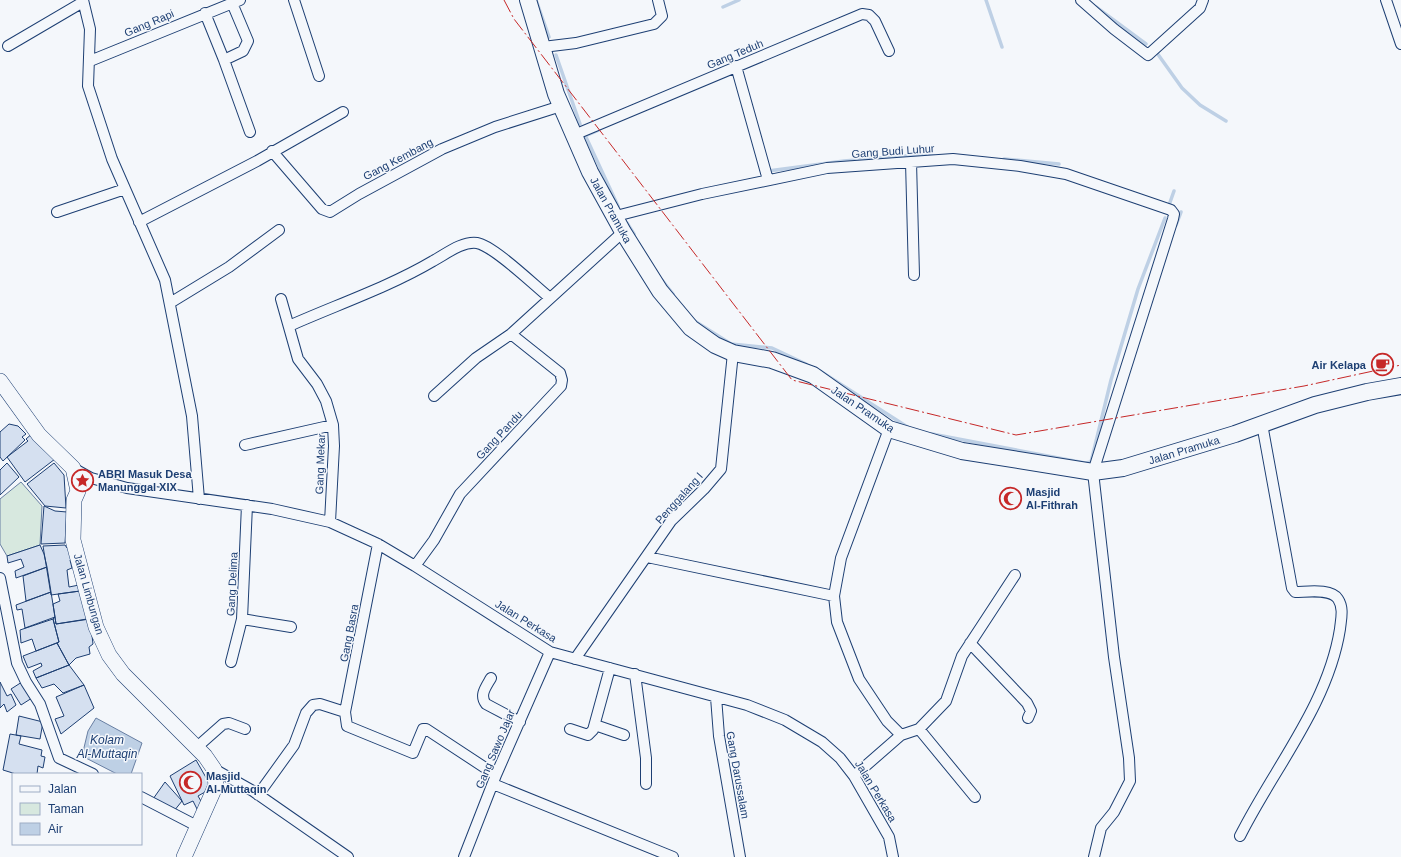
<svg xmlns="http://www.w3.org/2000/svg" width="1401" height="857" viewBox="0 0 1401 857" font-family="Helvetica,sans-serif">
<style>
.green{fill:#d7e8df;stroke:#687fa3}
.water{fill:#bed0e5;stroke:#687fa3}
.lines{fill:none;stroke-linecap:round;stroke-linejoin:round}
.stream{stroke:#bed0e5;stroke-width:3.5}
.building{fill:#d5e0f0;stroke:#1d3f73}
.street-casing{stroke:#1d3f73;stroke-width:12}
.secondary-casing{stroke:#1d3f73;stroke-width:16}
.primary-casing{stroke:#1d3f73;stroke-width:18}
.street{stroke:#f4f7fb;stroke-width:10}
.secondary{stroke:#f4f7fb;stroke-width:15}
.primary{stroke:#f4f7fb;stroke-width:16}
.power{stroke:#c62828;stroke-width:1;stroke-dasharray:14 3 2 3;stroke-linecap:butt}
.labels{text-anchor:middle;dominant-baseline:central;stroke-width:3;stroke-linejoin:round;paint-order:stroke}
.street-label{font-size:11px;fill:#1d3f73;stroke:#f4f7fb}
.poi-label{font-size:11px;font-weight:bold;fill:#1d3f73;stroke:#f4f7fb;text-anchor:start}
.water-label{font-size:12px;font-style:italic;fill:#1d3f73;stroke:#f4f7fb}
</style>
<rect width="100%" height="100%" fill="#f4f7fb"/>
<path class="green" d="M21,482L42,506L40,545L7,556L0,544V499Z"/>
<path class="water" d="M96,718L142,743L131,774H117L82,756L88,731Z"/>
<g class="lines">
<path class="stream" d="M536,0L549,37
M986,0L1002,47
M723,7L739,0
M1096,7L1146,44
M1157,53L1182,88L1200,105L1226,121
M556,55L580,124
M585,135L618,206
M585,136L599,130
M1004,159L1059,164
M768,171L844,161L918,155L934,156
M1168,208L1174,191
M627,223L634,234
M1176,225L1181,212
M662,280L673,294
M693,320L731,344L772,348L806,364
M820,371L909,428
M932,434L1085,463L1091,462
M1091,462L1111,380L1138,289L1165,218"/>
</g>
<path class="building" d="M9,424L18,426L26,434L22,437L25,440L3,461L0,457V432Z
M34,432L55,459L25,482L7,457L28,441L26,439Z
M7,463L19,477L0,495V470Z
M54,463L64,475L66,508L45,506L27,484Z
M44,506L55,511L67,512L65,543L41,544Z
M40,545L44,554L47,567L16,578L15,571L24,567L21,559L8,563L7,556Z
M65,545L67,548H69L73,559L70,560L72,568L67,570L69,587L79,585L80,591L51,595L43,546Z
M47,567L51,592L26,601L23,576Z
M80,591L87,619L56,624L53,604L60,601L58,594Z
M51,592L55,617L25,628L22,609L17,610L16,605Z
M55,617L56,624L90,619L93,644L89,647L90,654L76,658L69,665L57,643L59,642L53,619Z
M53,619L59,642L36,651L32,639L21,643L20,630Z
M57,643L69,665L36,678L33,671L42,666L41,663L28,668L23,656Z
M69,665L84,685L63,693L54,684L42,688L36,678Z
M0,682L7,696L11,694L16,705L7,712L4,704L0,708Z
M22,682L32,698L21,705L11,689Z
M84,685L94,708L61,734L55,719L64,716L56,697Z
M19,716L43,722L40,739L16,735Z
M10,734L21,736L19,744L42,750L41,756L45,757L43,768L38,766L37,774H16L3,770Z
M196,760L212,788L198,796L205,808L198,811L193,801L184,805L170,776Z
M165,782L182,801L174,811L153,799Z"/>
<g class="lines">
<defs>
<path id="street" d="M83,0L90,29L88,86L112,159L165,280L192,416L199,499
M294,0L319,76
M1081,0L1114,29L1148,55L1200,8L1203,0
M1386,0L1401,44
M205,13L224,60L250,132
M8,46L83,2
M543,47L576,43L654,24L662,16L658,0
M224,60L243,51L248,41L232,3
M90,61L240,0
M736,66L768,180
M574,135L862,14L869,15L875,21L889,51
M272,151L322,209L330,212L359,194L442,149L495,127L561,106
M911,162L914,275
M57,212L125,189
M616,216L702,194L827,168L953,159L1020,166L1066,174L1171,210L1174,214L1173,219L1093,472L1114,657L1129,758L1130,781L1114,812L1101,828L1094,857
M139,222L257,161L343,112
M281,299L298,359L317,384L326,401L333,425L334,446L330,522
M170,303L229,267L279,230
M289,326C336,305 389,287 433,261C446,254 462,241 477,243C494,246 535,286 550,298
M434,396L476,358L511,334L623,232
M889,429L841,558L834,596L837,622L859,679L887,721L901,735
M245,445L333,425
M73,468L91,478L127,488L272,509L330,522L378,544L415,566L550,652L747,705L785,720L822,742L840,758L854,776L889,837L893,857
M378,544L345,712L347,726L413,753L423,729H426L496,775
M647,557L834,596
M415,566L434,540L460,494L561,386L562,380L560,373L511,334
M0,578L17,663L26,682L40,704L59,758L93,774
M242,619L291,627
M970,643L1027,703L1031,711L1028,718
M575,659L671,521L704,489L721,469L733,353
M231,662L242,619L247,505
M635,674L646,758V784
M491,678C486,687 479,695 486,704L520,722
M716,697L719,736L740,857
M595,725L624,735
M570,729L588,735L593,730L610,668
M919,729L975,797
M197,747L223,724L229,723L245,729
M214,769L253,791L348,857
M854,776L901,735L919,729L946,701L962,656L1015,575
M493,784L673,857
M258,795L294,745L306,713L313,705L320,704L345,712
M141,797L197,826
M1240,836C1274,768 1328,705 1340,629C1341,619 1344,608 1338,599C1331,588 1307,592 1295,592L1292,588L1262,424
M464,857L496,775L550,652"/>
<path id="secondary" d="M0,381L39,435L73,468L78,491L74,500L73,540L96,627L109,655L123,674L205,756L214,769L216,785L184,857"/>
<path id="primary" d="M528,0L556,94L590,172L623,232L660,291L691,328L715,345L733,353L772,360L813,375L889,429L962,451L1093,472L1123,468L1235,434L1315,405L1367,392L1401,386"/>
</defs>
<use href="#street" class="street-casing"/>
<use href="#secondary" class="secondary-casing"/>
<use href="#primary" class="primary-casing"/>
<use href="#street" class="street"/>
<use href="#secondary" class="secondary"/>
<use href="#primary" class="primary"/>
<path class="power" d="M504,0L514,19L792,380L1016,435L1304,386L1401,365"/>
</g>
<defs>
<symbol id="cafe-ring" viewBox="-11 -11 22 22"><circle r="9.5" fill="#f4f7fb" stroke="#c62828" stroke-width="1.5"/><path d="M-5.5-4.5H6V0H3Q3 3.5 0 3.5H-2.5Q-5.5 3.5-5.5 0ZM3-3.2v2h1.7v-2ZM-6 4.5H4V6H-6Z" fill="#c62828"/></symbol>
<symbol id="sight-ring" viewBox="-11 -11 22 22"><circle r="9.5" fill="#f4f7fb" stroke="#c62828" stroke-width="1.5"/><path d="M0-6L1.8-2.2L6-1.7L2.9 1.2L3.7 5.4L0 3.3L-3.7 5.4L-2.9 1.2L-6-1.7L-1.8-2.2Z" fill="#c62828"/></symbol>
<symbol id="mosque-ring" viewBox="-11 -11 22 22"><circle r="9.5" fill="#f4f7fb" stroke="#c62828" stroke-width="1.5"/><path d="M3.5-4.9A6 6 0 1 0 3.5 4.9A5 5 0 1 1 3.5-4.9Z" fill="#c62828"/></symbol>
</defs>
<g fill-rule="evenodd">
<use href="#cafe-ring" x="1370" y="352" width="25" height="25"/>
<use href="#sight-ring" x="70" y="468" width="25" height="25"/>
<use href="#mosque-ring" x="998" y="486" width="25" height="25"/>
<use href="#mosque-ring" x="178" y="770" width="25" height="25"/>
</g>
<g class="labels">
<g class="street-label">
<text transform="translate(149 23) rotate(-23)">Gang Rapi</text>
<text transform="translate(735 54) rotate(-23)">Gang Teduh</text>
<text transform="translate(893 151) rotate(-4)">Gang Budi Luhur</text>
<text transform="translate(398 159) rotate(-28)">Gang Kembang</text>
<text transform="translate(611 210) rotate(61)">Jalan Pramuka</text>
<text transform="translate(863 409) rotate(34)">Jalan Pramuka</text>
<text transform="translate(499 435) rotate(-47)">Gang Pandu</text>
<text transform="translate(1184 450) rotate(-17)">Jalan Pramuka</text>
<text transform="translate(320 464) rotate(-88)">Gang Mekar</text>
<text transform="translate(679 498) rotate(-48)">Penggalang I</text>
<text transform="translate(232 584) rotate(-87)">Gang Delima</text>
<text transform="translate(89 594) rotate(74)">Jalan Limbungan</text>
<text transform="translate(526 621) rotate(32)">Jalan Perkasa</text>
<text transform="translate(349 633) rotate(-79)">Gang Basra</text>
<text transform="translate(495 749) rotate(-67)">Gang Sawo Jajar</text>
<text transform="translate(738 775) rotate(80)">Gang Darussalam</text>
<text transform="translate(876 791) rotate(59)">Jalan Perkasa</text>
</g>
<g class="poi-label">
<text x="1366" y="365" text-anchor="end">Air Kelapa</text>
<text x="98" y="474">ABRI Masuk Desa<tspan x="98" dy="13">Manunggal XIX</tspan></text>
<text x="1026" y="492">Masjid<tspan x="1026" dy="13">Al-Fithrah</tspan></text>
<text x="206" y="776">Masjid<tspan x="206" dy="13">Al-Muttaqin</tspan></text>
</g>
<g class="water-label">
<text x="107" y="740">Kolam<tspan x="107" dy="14">Al-Muttaqin</tspan></text>
</g>
</g>
<rect x="12" y="773" width="130" height="72" fill="#f4f7fb" stroke="#9eadc5"/>
<rect x="20" y="786" width="20" height="6" fill="#f4f7fb" stroke="#9eadc5"/>
<text x="48" y="793" font-size="12" fill="#1d3f73">Jalan</text>
<rect x="20" y="803" width="20" height="12" fill="#d7e8df" stroke="#9eadc5"/>
<text x="48" y="813" font-size="12" fill="#1d3f73">Taman</text>
<rect x="20" y="823" width="20" height="12" fill="#bed0e5" stroke="#9eadc5"/>
<text x="48" y="833" font-size="12" fill="#1d3f73">Air</text>
</svg>
